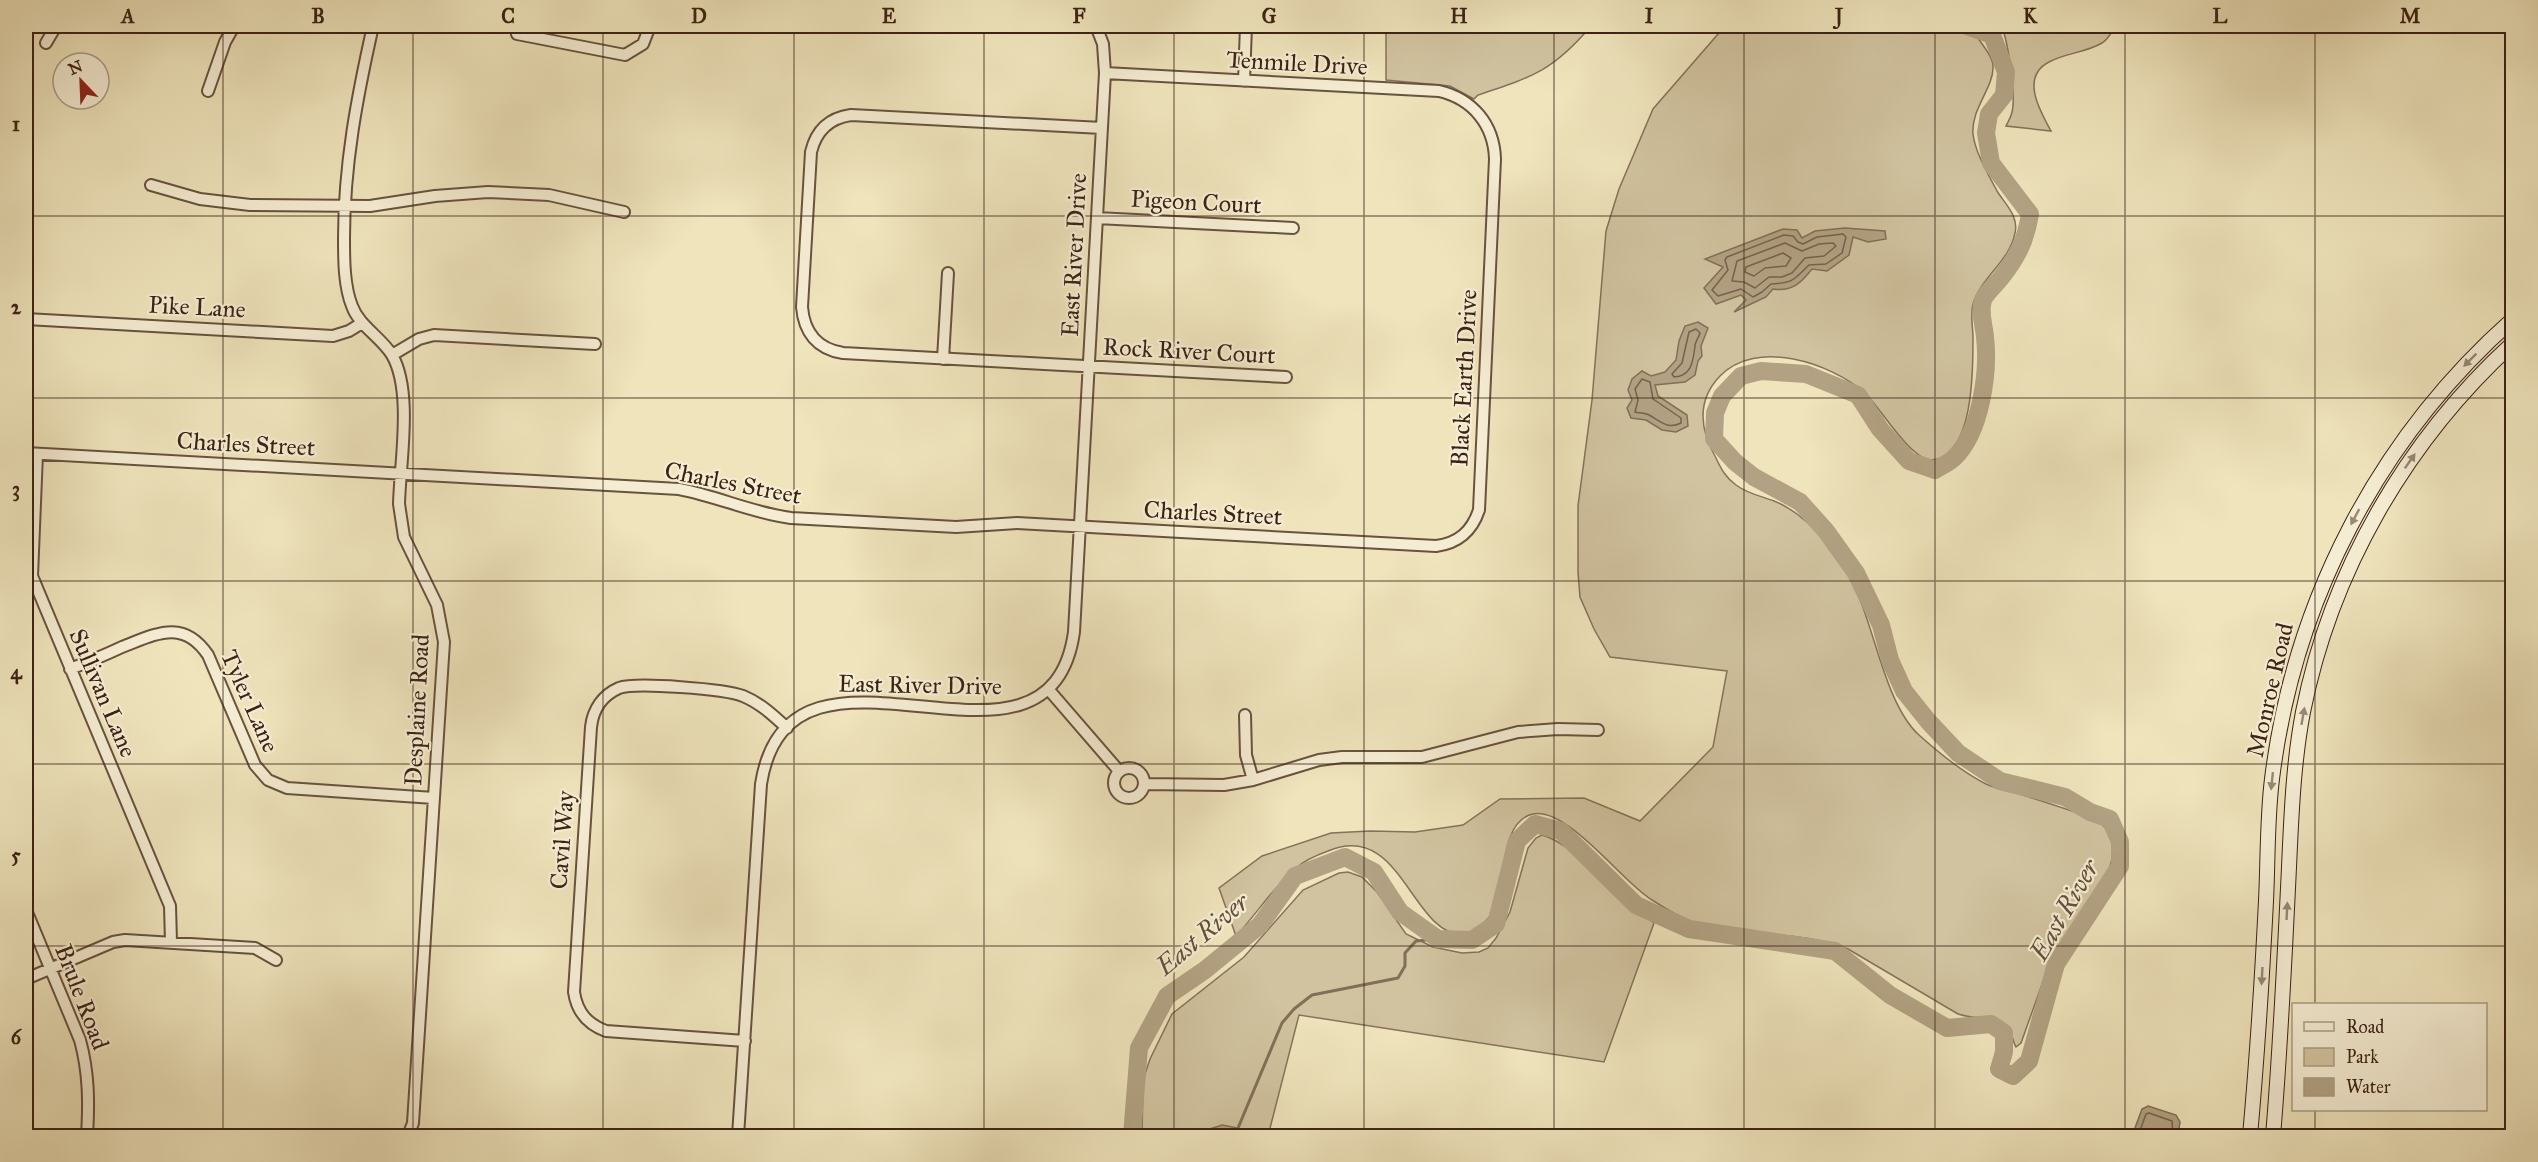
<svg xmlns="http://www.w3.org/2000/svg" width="2538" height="1162" viewBox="0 0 2538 1162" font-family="'IM FELL Great Primer',serif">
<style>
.green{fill:#d1c3a0;stroke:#86725a;stroke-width:1.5}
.water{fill:#b2a283;stroke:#836f57;stroke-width:1.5}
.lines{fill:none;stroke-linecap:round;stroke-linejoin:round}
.shore{stroke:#77624c;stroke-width:1.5}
.stream{stroke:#836f57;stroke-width:3}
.river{stroke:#b2a283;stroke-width:18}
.street-casing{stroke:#69523f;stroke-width:14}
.secondary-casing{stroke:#3c2215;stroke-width:16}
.street{stroke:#f5edd3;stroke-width:10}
.secondary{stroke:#f5edd3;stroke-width:14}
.oneway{fill:#988874}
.grid{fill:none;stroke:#3c2215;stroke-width:1.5;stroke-opacity:0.55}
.labels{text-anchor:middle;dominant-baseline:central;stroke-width:4.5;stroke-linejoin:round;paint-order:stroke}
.street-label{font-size:24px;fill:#3c2215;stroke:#f5edd3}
.water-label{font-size:26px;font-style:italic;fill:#654f3c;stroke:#f5edd3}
.neatline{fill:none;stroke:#3c2215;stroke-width:2}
.grid-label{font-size:20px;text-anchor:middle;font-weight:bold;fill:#3c2215}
</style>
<rect width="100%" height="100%" fill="#efe4bc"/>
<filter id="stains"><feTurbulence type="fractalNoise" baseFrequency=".00333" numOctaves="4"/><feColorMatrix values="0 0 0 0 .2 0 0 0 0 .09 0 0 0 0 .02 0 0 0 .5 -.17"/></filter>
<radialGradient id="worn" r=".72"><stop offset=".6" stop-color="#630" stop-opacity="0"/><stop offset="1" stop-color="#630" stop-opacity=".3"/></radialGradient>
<path class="green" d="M1381,26H1591C1553,71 1532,77 1478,95L1474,99L1450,86L1386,80V31Z
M1725,26H1911C1933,31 1958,27 1978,38C1983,46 1994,58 1993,68C1993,88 1971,109 1973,134C1975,152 1988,174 1997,191C2005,204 2019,216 2015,233C2010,261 1981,277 1973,304C1970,315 1973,327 1973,338C1973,368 1974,457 1932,460C1911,461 1880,407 1865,393C1831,363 1756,338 1720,376C1696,401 1700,430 1716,458C1721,469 1726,478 1736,485C1748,494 1761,496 1774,501C1790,507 1807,521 1818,533C1833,551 1847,569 1856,590C1875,631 1886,705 1919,735C1939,753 1962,772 1986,784C2000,790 2017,793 2032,798C2054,805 2076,812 2097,820C2115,834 2116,852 2108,872L2050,962L2021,1043L2016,1047C2013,1042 2012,1034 2009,1029C2000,1017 1972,1019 1958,1014L1848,949C1800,930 1745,937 1696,923C1681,919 1665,908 1652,900C1622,882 1568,807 1533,814C1498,821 1506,890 1492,914C1489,919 1483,923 1479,927C1475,930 1468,935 1463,935C1411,934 1401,820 1328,851C1317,855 1305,860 1296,868C1273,887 1256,915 1236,936L1219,888L1262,856L1331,833L1370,831L1415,832L1463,825L1500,799L1584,798L1640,821L1713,747L1727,671L1610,657L1594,629L1580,597L1578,572V506L1592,400L1606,231L1619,189L1653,109Z
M2001,26H2116C2112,31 2108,40 2102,43C2085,53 2065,53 2049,62C2020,77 2040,111 2051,131L2006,126C2008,122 2011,117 2012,112C2016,98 2008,38 2001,26Z
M1542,835C1570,843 1589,870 1609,888C1623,901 1639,912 1654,923L1604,1062L1299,1015L1268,1136H1142L1143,1080L1150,1059L1172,1014L1244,957L1303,890L1339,873L1348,872L1362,877L1377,892L1406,934L1433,947L1462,953L1479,952L1488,948L1496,938L1510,912L1528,848L1536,838Z"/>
<path class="water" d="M1845,228L1885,231L1886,239L1868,242L1853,237L1849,255L1827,271L1812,269C1801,283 1792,292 1773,289L1766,297L1734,312L1746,300L1741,295L1716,304L1704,288L1723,267L1705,259L1783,229L1797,230L1802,238L1815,231Z
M1698,322L1708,328L1701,346L1702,356L1698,361L1695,375L1685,382L1655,385L1658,396L1687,415L1688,426L1676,432L1662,430L1646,420L1631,418L1627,408L1632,400L1628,390L1632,379L1642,371L1651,376L1665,372L1676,360L1679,341L1685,326Z
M2148,1106L2176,1115L2180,1122L2178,1136H2132L2142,1109Z
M1222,1125L1238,1128L1236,1136H1205L1210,1129Z"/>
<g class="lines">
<path class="shore" d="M1843,234L1846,237L1842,253L1826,264L1809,265C1794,280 1793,283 1771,284L1762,292L1753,297L1741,289L1718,296L1712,290L1728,270L1725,260L1727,257L1784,235L1793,236L1798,242L1803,244L1817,237Z
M1785,243L1802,251L1819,244L1833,243L1836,246L1824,256L1805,258L1792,273L1782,277H1769L1755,288L1744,282L1732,281L1737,261Z
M1783,253L1791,258L1786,266L1765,268L1754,276L1745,272L1746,267Z
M1696,329L1700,333C1699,337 1695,342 1695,346C1693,361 1692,376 1674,377L1672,374L1682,363L1689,332Z
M1642,379L1650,382L1653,399L1681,418V423C1668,430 1660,421 1649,415C1645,413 1639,413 1635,412L1638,400L1635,389Z
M2138,1136L2146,1114L2149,1113L2172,1121L2173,1136"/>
<path class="stream" d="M1238,1128L1282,1023L1294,1009L1312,995L1398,978L1405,966V953L1416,941L1438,939"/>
<path class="river" d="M1132,1136L1139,1048L1167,996L1205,970L1260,925L1295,876L1345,857L1374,872L1400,912L1438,939L1472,940L1496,924L1517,841L1535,824L1561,831L1636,905L1689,929L1835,951L1890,995L1947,1028L1991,1024L2004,1033V1052L1999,1069L2013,1076L2029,1061L2056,964L2120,866V842L2110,819L2090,812L2065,797L2000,781L1958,753L1928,721L1904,691L1890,660L1881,625L1856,573L1826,531L1800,502L1754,477L1735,462L1714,439L1715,413L1722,396L1741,376L1761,371L1806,374L1858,395L1880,429L1909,461L1935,470C1941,466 1949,463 1954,458C1981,432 1989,372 1985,337C1984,324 1979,313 1983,300C1986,293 1995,285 2000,279C2017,258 2026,240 2030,214L1991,163L1986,133L1989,114L2004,95L2006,72L1992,35L1967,26"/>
<defs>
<path id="street" d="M373,26C357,97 344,165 344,238C344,260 344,286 352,306C359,326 381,337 392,355C413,391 400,462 399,504L404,537L437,605L444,642L413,1123L408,1136
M517,34L625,55L643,44L650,26
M46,43L56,26
M1244,81L1246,26
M208,91L225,42L234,26
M1102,128L851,115C829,118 816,131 811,152L802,307C804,332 817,349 843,353L1286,377
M151,185L200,199L250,205L370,206L435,196L488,192L549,195L624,212
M1097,218L1293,228
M26,319L333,336L349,331L362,323
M392,355L419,339L434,335L595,344
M943,359L948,273
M26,453L679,489C717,496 752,513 791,518L956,527L1017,523L1436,546C1459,543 1472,531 1479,510L1495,159C1494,125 1473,99 1439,91L1105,73
M37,454L32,576L170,906L171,942
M70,669C88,662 105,655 122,647C156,634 183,618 208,655L255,765L268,780L287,788L434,798
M1049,690L1119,771
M1245,715L1246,755L1253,780
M1114 783a15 15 0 1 1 30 0a15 15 0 1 1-30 0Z
M1145,784L1224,785L1253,780L1319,760L1342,757H1422L1518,732L1558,729L1598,730
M26,910L80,1040C89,1073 89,1103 87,1136
M26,979L113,942L125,940L255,948L276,960
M745,1041L606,1031C587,1024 577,1012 574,992L591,727C593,709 603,695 619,688C636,682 725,689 743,696C760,703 773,715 787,728
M738,1136L761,784C790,601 1049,810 1074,632L1105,73L1103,44L1096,26"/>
<path id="secondary" d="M2250,1136C2257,1058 2262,980 2266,901C2268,861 2267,819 2272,779C2294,601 2378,439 2512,320
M2273,1136C2280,1054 2284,971 2288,888C2291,829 2292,770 2303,712C2331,571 2406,441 2512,344"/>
</defs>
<use href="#street" class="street-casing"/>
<use href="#secondary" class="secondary-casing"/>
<use href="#street" class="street"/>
<use href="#secondary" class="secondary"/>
</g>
<defs><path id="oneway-solid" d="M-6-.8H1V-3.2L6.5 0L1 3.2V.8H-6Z" transform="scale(1.5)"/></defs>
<g class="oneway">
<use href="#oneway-solid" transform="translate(2470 360) rotate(135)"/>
<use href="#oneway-solid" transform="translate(2410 461) rotate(-55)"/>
<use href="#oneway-solid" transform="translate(2355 517) rotate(118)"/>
<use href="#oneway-solid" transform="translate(2303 716) rotate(-80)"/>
<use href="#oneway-solid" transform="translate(2272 781) rotate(96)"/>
<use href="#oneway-solid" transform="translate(2287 911) rotate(-87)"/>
<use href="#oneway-solid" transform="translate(2262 976) rotate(93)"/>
</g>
<path class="grid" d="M223,26V1136M413,26V1136M603,26V1136M794,26V1136M984,26V1136M1174,26V1136M1364,26V1136M1554,26V1136M1744,26V1136M1935,26V1136M2125,26V1136M2315,26V1004M26,216H2512M26,398H2512M26,581H2512M26,764H2512M26,946H2512M2315,1110V1136"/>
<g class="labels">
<g class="street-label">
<text transform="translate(1297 63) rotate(3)">Tenmile Drive</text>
<text transform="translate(1196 202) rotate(3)">Pigeon Court</text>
<text transform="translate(1074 255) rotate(-87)">East River Drive</text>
<text transform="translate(197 307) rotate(3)">Pike Lane</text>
<text transform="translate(1189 351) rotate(3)">Rock River Court</text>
<text transform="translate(1464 378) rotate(-87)">Black Earth Drive</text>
<text transform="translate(246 444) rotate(3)">Charles Street</text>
<text transform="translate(733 483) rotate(11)">Charles Street</text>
<text transform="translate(1213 513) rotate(3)">Charles Street</text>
<text transform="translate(920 685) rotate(1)">East River Drive</text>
<text transform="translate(2270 690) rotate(-77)">Monroe Road</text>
<text transform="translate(103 693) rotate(67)">Sullivan Lane</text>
<text transform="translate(250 701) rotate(66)">Tyler Lane</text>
<text transform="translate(417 710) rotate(-87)">Desplaine Road</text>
<text transform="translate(562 840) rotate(-86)">Cavil Way</text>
<text transform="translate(82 997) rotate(69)">Brule Road</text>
</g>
<g class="water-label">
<text transform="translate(2064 910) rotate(-60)">East River</text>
<text transform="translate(1202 934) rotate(-40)">East River</text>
</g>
</g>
<rect width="2538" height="1162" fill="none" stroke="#efe4bc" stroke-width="66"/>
<rect x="2292" y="1003" width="195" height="108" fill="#f5edd3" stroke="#ab9c87" stroke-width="1.5"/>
<rect x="2304" y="1022" width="30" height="9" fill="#f5edd3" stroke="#ab9c87" stroke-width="1.5"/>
<text x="2346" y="1033" font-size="18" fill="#3c2215">Road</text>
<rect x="2304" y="1048" width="30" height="18" fill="#d1c3a0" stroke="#ab9c87" stroke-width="1.5"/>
<text x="2346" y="1063" font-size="18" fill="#3c2215">Park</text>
<rect x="2304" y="1078" width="30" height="18" fill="#b2a283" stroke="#ab9c87" stroke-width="1.5"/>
<text x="2346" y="1093" font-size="18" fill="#3c2215">Water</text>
<g transform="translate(81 81) rotate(337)"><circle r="28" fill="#f5edd3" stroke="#ab9c87" stroke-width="1.5"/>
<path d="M0-4.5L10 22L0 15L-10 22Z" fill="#8f2418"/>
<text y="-9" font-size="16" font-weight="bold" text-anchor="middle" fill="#3c2215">N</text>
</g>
<rect x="33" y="33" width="2472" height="1096" class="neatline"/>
<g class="grid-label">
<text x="128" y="23">A</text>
<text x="318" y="23">B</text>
<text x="508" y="23">C</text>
<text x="699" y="23">D</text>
<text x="889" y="23">E</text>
<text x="1079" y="23">F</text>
<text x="1269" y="23">G</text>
<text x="1459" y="23">H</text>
<text x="1649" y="23">I</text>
<text x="1839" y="23">J</text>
<text x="2030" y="23">K</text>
<text x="2220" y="23">L</text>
<text x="2410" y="23">M</text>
<text x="16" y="131">1</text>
<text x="16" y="314">2</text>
<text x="16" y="496">3</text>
<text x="16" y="679">4</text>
<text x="16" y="862">5</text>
<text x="16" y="1044">6</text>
</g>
<rect width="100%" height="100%" filter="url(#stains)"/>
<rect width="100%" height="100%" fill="url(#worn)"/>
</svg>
